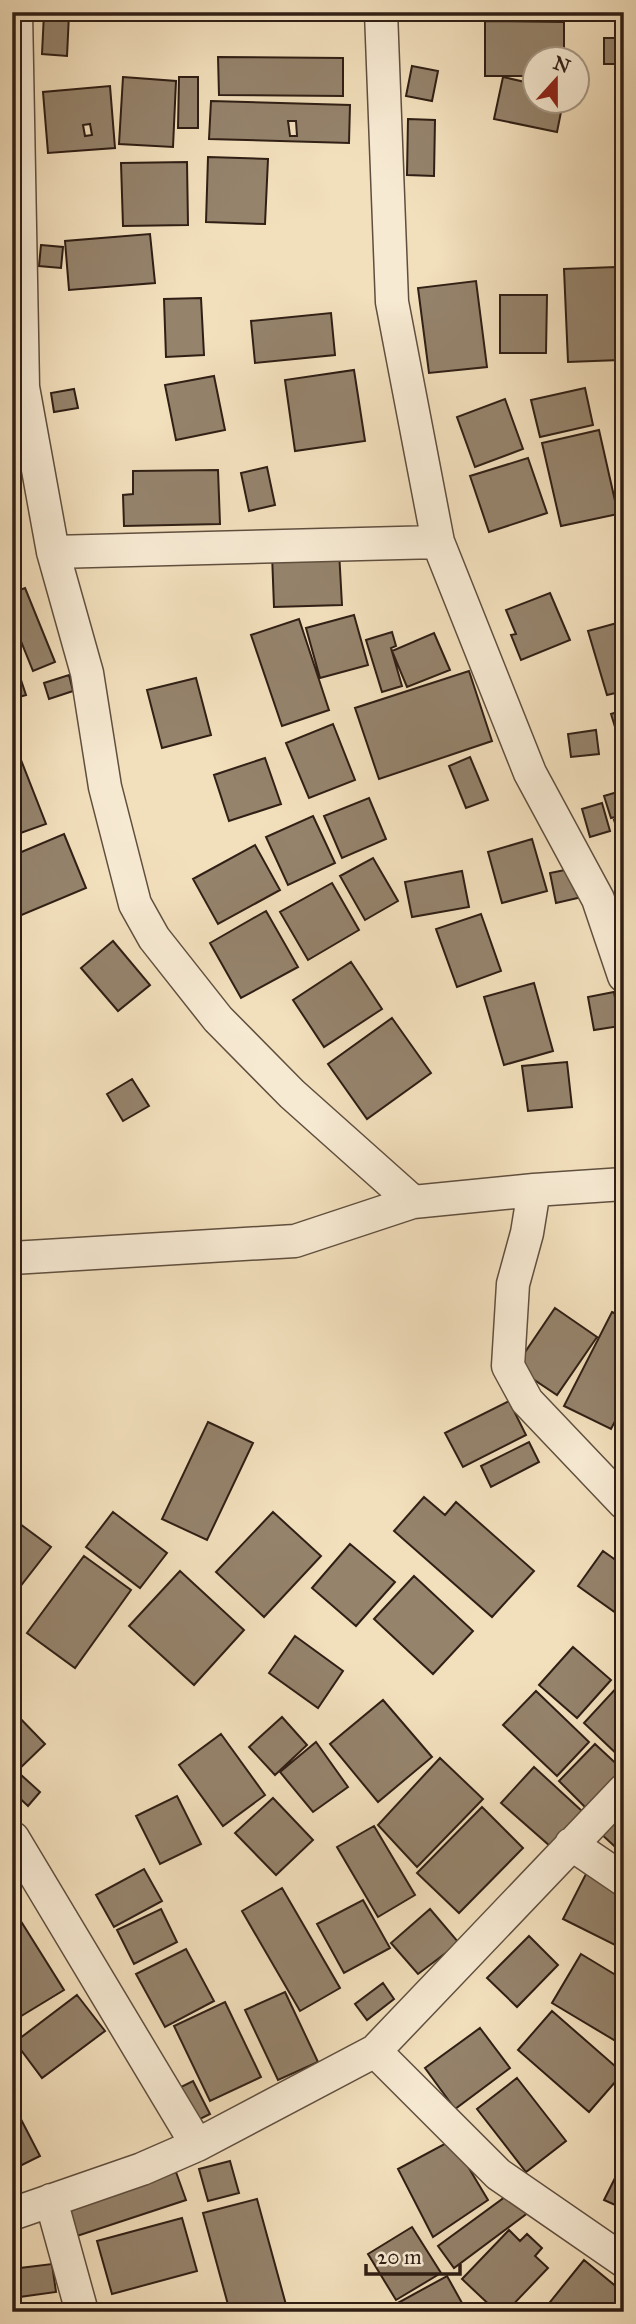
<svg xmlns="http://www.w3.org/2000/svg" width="636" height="2324" viewBox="0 0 636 2324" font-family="'IM FELL Great Primer',serif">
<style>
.building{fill:#95836c;stroke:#301f15;stroke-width:2;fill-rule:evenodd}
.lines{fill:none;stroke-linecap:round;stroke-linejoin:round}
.street-casing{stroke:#604f3f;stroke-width:35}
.street{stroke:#f7ead3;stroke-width:32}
</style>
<rect width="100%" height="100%" fill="#f2dfbc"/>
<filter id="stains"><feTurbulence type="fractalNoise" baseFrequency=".00286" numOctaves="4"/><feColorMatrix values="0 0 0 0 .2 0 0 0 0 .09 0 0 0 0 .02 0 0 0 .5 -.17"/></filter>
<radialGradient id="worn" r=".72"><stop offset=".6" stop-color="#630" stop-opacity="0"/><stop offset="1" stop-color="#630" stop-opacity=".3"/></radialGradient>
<path class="building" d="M226,12H342L341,18L226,16Z
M411,12H469V17L411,15Z
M518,12H562V19L517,17Z
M44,13L69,14L67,56L42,54Z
M485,21L564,22V60H534V76H485Z
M604,38H624V64H604Z
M218,57L343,58V96L219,95Z
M412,66L438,71L432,101L406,96Z
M123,77L176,81L173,147L119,144Z
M179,77H198V128H178Z
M503,77L534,84V102H563L557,132L494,119Z
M110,86L115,148L48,153L43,92ZM90,124L92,135L85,136L83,125Z
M211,101L350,105L349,143L209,139ZM288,121H296L297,136H290Z
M408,119L435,120L434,176L407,175Z
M208,157L268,159L265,224L206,222Z
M187,162L188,225L123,226L121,163Z
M150,234L155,283L69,290L65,241Z
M41,245L63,247L61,268L39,266Z
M615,267L620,360L568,362L564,269Z
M476,281L487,367L429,373L418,288Z
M500,295H547L546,353H500Z
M201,298L204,355L166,357L164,299Z
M331,313L335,355L255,363L251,321Z
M354,370L365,441L295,451L285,380Z
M214,376L225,430L176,440L165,385Z
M585,388L593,425L540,437L531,400Z
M74,389L78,408L54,412L51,393Z
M505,399L523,449L475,467L457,417Z
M599,430L618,514L561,526L542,443Z
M528,458L547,513L489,532L470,476Z
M267,467L275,505L249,511L241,473Z
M218,470L220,524L124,526L123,495L133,494V471Z
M339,551L342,605L274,607L272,554Z
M25,588L55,662L33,671L12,619V593Z
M550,593L570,640L521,660L511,635L516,634L506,610Z
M354,615L368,665L320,678L306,628Z
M299,619L329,710L282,726L251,635Z
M624,621V691L607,695L588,631Z
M392,632L396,646L391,648L402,686L382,692L366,640Z
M434,633L450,670L407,687L392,651Z
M12,653L26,695L12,699Z
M469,671L492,741L379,779L355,708Z
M69,675L73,691L49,699L44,683Z
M196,678L211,735L162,748L147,690Z
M624,710V742L620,743L611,714Z
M333,724L355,780L309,798L286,743Z
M596,730L599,754L571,757L568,734Z
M470,757L488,800L466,808L449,766Z
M265,758L281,804L229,821L214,775Z
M21,760L46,824L12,836V763Z
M624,790V815L611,818L604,796Z
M369,798L386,839L342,858L324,816Z
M602,803L610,831L590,837L582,809Z
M313,816L335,863L288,885L266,837Z
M624,817V840L621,841L614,820Z
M64,834L86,888L12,919V856Z
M532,839L547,891L502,903L488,852Z
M255,845L280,890L218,924L193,879Z
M373,858L398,901L365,920L340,876Z
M575,868L582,897L556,903L550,873Z
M462,871L469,907L412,917L405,882Z
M332,883L359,930L308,960L280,912Z
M266,911L298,967L241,998L210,943Z
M481,914L501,971L457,987L436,929Z
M113,941L150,985L118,1011L81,968Z
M351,962L382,1009L324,1047L293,1000Z
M534,983L553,1051L504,1065L484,997Z
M614,992L620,1026L594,1030L588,997Z
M12,1010L18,1028L12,1030Z
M392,1018L431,1073L367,1119L328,1064Z
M567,1062L572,1107L528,1111L522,1066Z
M132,1079L149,1106L123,1121L107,1094Z
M555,1308L597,1337L557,1395L515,1367Z
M612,1312L624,1318V1404L611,1429L564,1406Z
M509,1401L526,1435L463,1467L445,1433Z
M208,1422L253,1443L207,1540L162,1519Z
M529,1442L539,1462L491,1487L481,1466Z
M424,1497L445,1515L456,1502L534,1571L492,1617L394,1531Z
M113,1512L167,1553L140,1588L86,1547Z
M273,1512L321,1556L264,1617L216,1572Z
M12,1518L51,1547L12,1597Z
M350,1544L395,1582L356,1626L312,1588Z
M603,1551L624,1566L623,1618L578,1586Z
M84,1556L131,1590L75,1668L27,1633Z
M180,1571L244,1630L194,1685L129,1626Z
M414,1576L473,1631L433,1674L374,1619Z
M295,1636L343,1671L318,1708L269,1673Z
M573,1647L611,1680L577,1718L539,1685Z
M620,1684L624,1687V1755L621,1758L584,1723Z
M536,1691L589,1742L557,1776L503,1725Z
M383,1700L432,1757L378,1802L330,1744Z
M12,1710L45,1744L13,1775H12Z
M282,1717L307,1745L275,1775L249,1747Z
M221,1734L265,1795L223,1826L179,1765Z
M316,1742L348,1787L313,1812L280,1772Z
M595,1744L624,1771L587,1809L559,1781Z
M440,1758L483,1799L417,1867L378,1825Z
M534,1767L582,1811L550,1846L501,1803Z
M20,1774L40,1792L28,1806L12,1791V1782Z
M177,1796L201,1844L160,1864L136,1816Z
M273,1798L313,1840L276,1875L235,1833Z
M624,1805V1855L599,1832Z
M482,1807L523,1848L459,1913L417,1873Z
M374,1826L415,1895L378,1917L337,1847Z
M144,1869L162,1901L114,1927L96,1895Z
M587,1872L624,1891V1927L615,1945L563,1919Z
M282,1888L340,1988L300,2011L242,1911Z
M363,1900L390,1948L344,1973L317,1924Z
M12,1907L64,1990L18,2018L12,2010Z
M161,1909L177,1942L134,1964L117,1930Z
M430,1909L459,1943L418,1974L391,1943Z
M529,1936L558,1965L517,2007L487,1978Z
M186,1949L214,2001L165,2027L136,1974Z
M581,1954L624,1980V2046L552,2003Z
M383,1983L394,1999L367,2020L355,2004Z
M285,1992L318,2062L278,2080L245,2010Z
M77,1995L105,2031L42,2078L15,2042Z
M225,2002L261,2077L210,2101L174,2026Z
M552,2011L623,2073L589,2112L518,2050Z
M480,2028L510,2068L455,2109L425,2068Z
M517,2078L566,2141L526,2172L477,2109Z
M193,2081L210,2114L194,2122L177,2089Z
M12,2102L40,2156L12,2170Z
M452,2140L488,2200L433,2237L398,2169Z
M624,2160V2209L604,2200Z
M230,2161L239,2193L208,2201L199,2169Z
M176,2172L186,2200L77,2236L68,2208Z
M513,2191L529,2212L454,2268L438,2246Z
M257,2199L288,2312H230L203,2213Z
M182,2218L197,2271L112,2294L97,2241Z
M412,2227L441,2273L396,2300L368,2254Z
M509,2230L520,2241L527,2234L542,2248L535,2256L548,2268L506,2312H497L462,2279Z
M584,2260L624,2293V2300L614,2312H552L546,2307Z
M52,2264L56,2292L12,2298V2269Z
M447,2276L467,2312H400L396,2304Z"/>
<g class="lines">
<defs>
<path id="street" d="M16,12L23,387L53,552L87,673L105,787L135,904L154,938L218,1019L292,1094L413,1202
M381,12L392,302L438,542L530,773L598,899L624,976
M53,552L438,542
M534,1190L527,1233L513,1284L508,1366L527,1401L624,1503
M12,1258L295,1241L413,1202L534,1190L624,1184
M13,1838L197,2145
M571,1844L624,1880
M375,2051L498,2174L624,2261
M51,2200L82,2312
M12,2214L142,2169L197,2145L375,2051L624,1790"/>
</defs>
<use href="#street" class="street-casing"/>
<use href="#street" class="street"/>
</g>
<rect width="636" height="2324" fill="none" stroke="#f2dfbc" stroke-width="42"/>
<rect x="14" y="14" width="608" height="2296" fill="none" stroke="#301f15" stroke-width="3.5"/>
<rect x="21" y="21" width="594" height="2282" fill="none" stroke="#301f15" stroke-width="2"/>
<g transform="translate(556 80) rotate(21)"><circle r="33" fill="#f7ead3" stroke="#a79987" stroke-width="2"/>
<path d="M0-5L12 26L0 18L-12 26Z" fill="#8f2418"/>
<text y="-10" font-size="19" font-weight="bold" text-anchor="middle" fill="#301f15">N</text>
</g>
<path d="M366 2264v10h94v-10" fill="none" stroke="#301f15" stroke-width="3.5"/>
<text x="377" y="2264" font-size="21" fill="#301f15" stroke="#f7ead3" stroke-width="5" paint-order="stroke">20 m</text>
<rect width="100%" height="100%" filter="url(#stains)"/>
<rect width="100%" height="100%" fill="url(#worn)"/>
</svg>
